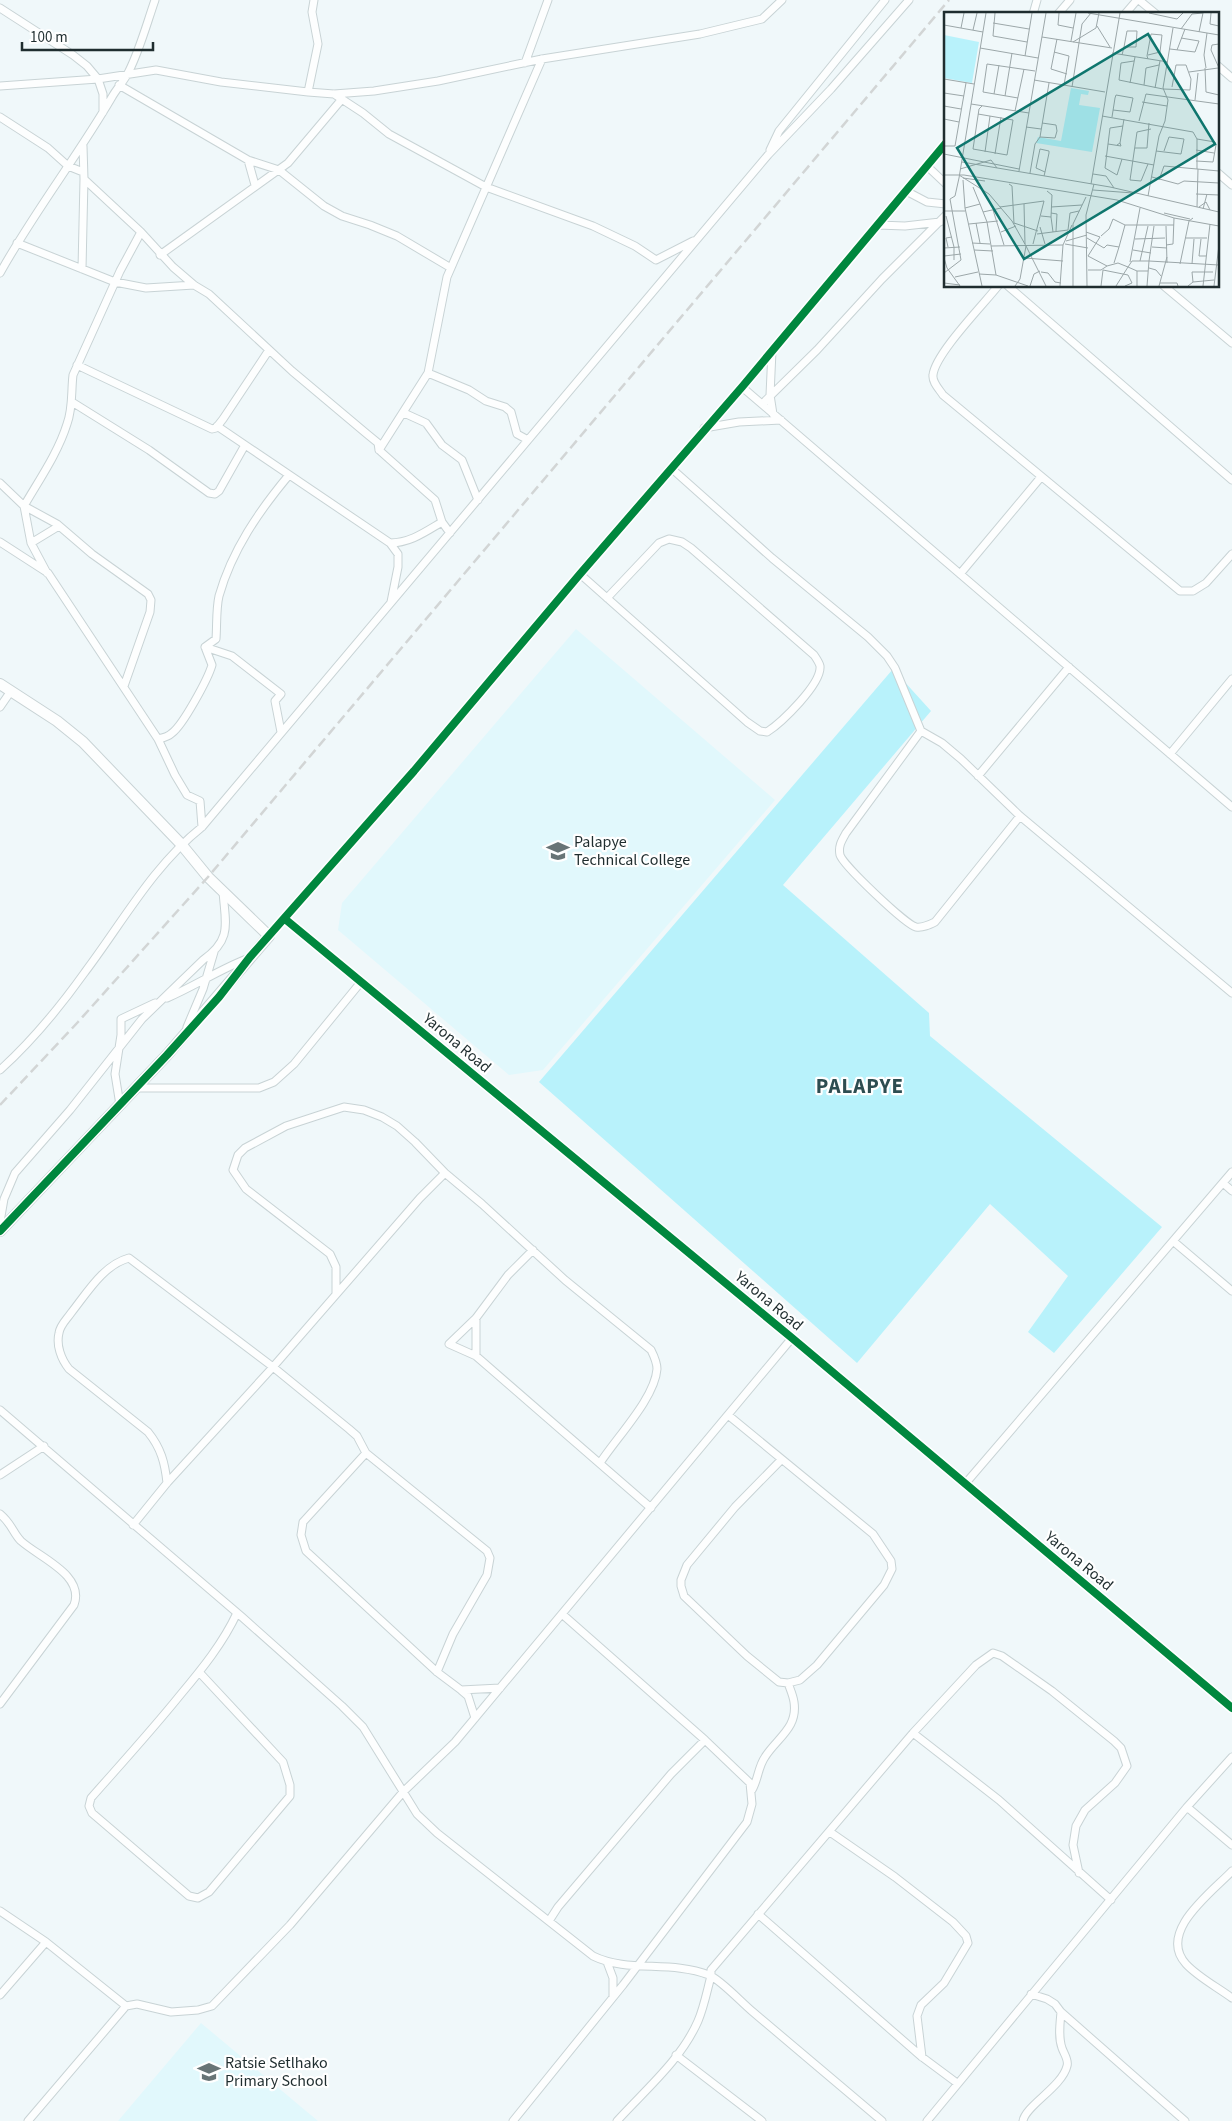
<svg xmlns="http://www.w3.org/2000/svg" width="1232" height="2121" viewBox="0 0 1232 2121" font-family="'Source Sans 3',sans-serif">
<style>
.built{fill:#e1f8fc}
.green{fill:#b8f2fb}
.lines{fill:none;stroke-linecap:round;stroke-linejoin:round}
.street-casing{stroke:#c8d3d5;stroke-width:9}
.secondary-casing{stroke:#c8d3d5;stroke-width:12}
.street{stroke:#fdfefe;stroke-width:7}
.secondary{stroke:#fdfefe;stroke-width:10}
.rail{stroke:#d2d5d5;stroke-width:2.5;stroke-dasharray:10 5;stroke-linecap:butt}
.cycleway-casing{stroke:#fff;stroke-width:11}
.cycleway{stroke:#00873e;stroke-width:8}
.labels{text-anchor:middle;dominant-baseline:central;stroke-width:4.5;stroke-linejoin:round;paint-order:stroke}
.poi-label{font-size:16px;fill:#1f2d2f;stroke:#fff;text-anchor:start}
.street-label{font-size:16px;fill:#1f2d2f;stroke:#fff}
.district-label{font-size:21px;font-weight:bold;letter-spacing:1px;fill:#2d4d51;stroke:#fff}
.inset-road{fill:none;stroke:#9ca7a9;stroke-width:1}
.view{fill:#0f766e;fill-opacity:0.15;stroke:#0f766e;stroke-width:2.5}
.inset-edge{fill:none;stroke:#1f2d2f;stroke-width:2.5}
</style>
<rect width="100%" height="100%" fill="#f0f8fa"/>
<path class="built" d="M576,629L775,800L543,1070L509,1075L338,930L342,903Z
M201,2023L318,2121H118Z"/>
<path class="green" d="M893,669L931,711L783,885L929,1013L930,1036L1162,1227L1054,1353L1028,1332L1068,1276L990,1204L857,1363L539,1082Z"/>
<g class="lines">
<defs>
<path id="street" d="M1139,0L1156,14
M0,8L73,55L87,66L98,79L156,70L221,82L308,92L334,94L374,91L438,81L542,59L700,34L762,19L782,0
M1033,14L1037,0
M1058,14L1070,0
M1125,14L1137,0
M525,63L548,0
M1218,66L1232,78
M119,85L248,160L279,170L324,206L342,216L370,225L397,236L451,268
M0,86L98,79L103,94V112
M308,92L318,44L312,12L314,0
M334,94L363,113L389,134L486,187L593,226L635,246L656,260L693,241
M0,117L48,148L68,166L83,172
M83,146L84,179L141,232L173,267L194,285L209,294L292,371L367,434L378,443L379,450L428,373L447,277L542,59
M770,150L779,131L885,0
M248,160L255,185
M927,166L946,184
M1218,173L1232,185
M906,191L927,202L946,204
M878,225L905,226L940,222
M17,243L115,282L146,288L194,285
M160,255L288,163L342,99
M82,269L84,179
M0,273C34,212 77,157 112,97C117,88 125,80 129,71C140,49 147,23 155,0
M998,286C983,305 935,354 933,375C932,382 939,389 943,395L1180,591H1193L1206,583L1232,554
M1008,286L1232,480
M1164,286L1232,343
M772,351L770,395L773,414
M77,365L212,429L216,428L223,419L269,350
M428,373L469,390L486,401L505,407L511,412L517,434L528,440
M742,387L1232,807
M72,402L149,450L209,493L215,494L219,491L245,445
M762,404L817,350L882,279L946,215
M404,413L426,423L442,445L462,460L478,500
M217,426L390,543C410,543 425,532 442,522
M704,428L739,422L781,420
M379,450L435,500L442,522L450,533
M671,468L772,558L868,637L887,656L895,668L921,731L942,743L961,759L1020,816L1232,993
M0,483L24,506L31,543L47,573
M0,542L48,573L158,739L175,775L187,795L200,801L202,827
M31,543L59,526
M390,543L398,554V567L391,602
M580,574L747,722L760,731L767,732C781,723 822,684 820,666C819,662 816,658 814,655L691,548L682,542L669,539L659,543L607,598
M960,574L1041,477
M205,647L232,656L281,694L275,701L281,732
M124,686L150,612L151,600L148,594L92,554L57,524L24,506C39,480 58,453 67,424C73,408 71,391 73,375L120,271L141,232
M0,707L11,691
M921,731L846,833C842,840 838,846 840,855C843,865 906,925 916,927C923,928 929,925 935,922L1020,816
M158,739C163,738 168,737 172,733C183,725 208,679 212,665L205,647L216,639C217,625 216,609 219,596C232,550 259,511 289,475
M1170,754L1232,679
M978,776L1069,667
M285,919L792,1338L1232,1708
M269,936L414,771L580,574L742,387L946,143
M167,998C195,986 220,969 249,958
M187,1027L203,989L214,952
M0,1070C31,1042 60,1007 85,972C122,923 153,866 202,827L768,155L831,89L909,0
M136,1088H259L274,1082L294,1064L361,982
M120,1105L115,1074L121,1035V1019L155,1003
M1223,1183L1232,1191
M0,1222L4,1199L15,1173L70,1110L142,1019L203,960C233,939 225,923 223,891
M1173,1241L1232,1291
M336,1293V1267L330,1254L246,1189L233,1170L238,1155L245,1148L286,1126L344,1107L364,1110L382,1117L397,1126L415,1142L445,1173L482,1204L565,1280L651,1350C654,1356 657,1363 657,1369C655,1398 616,1438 600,1463
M476,1318V1356L651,1508
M476,1356L449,1344L476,1318L508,1275L533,1250
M0,1410L242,1617L342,1706L363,1727L417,1814L437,1833L593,1956C628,1973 670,1960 709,1975C721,1980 742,2003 753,2012C796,2048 839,2085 882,2121
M728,1415L873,1534L891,1561L892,1569L884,1585L817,1665L800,1680L788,1683L779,1682L747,1656L684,1596L681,1586V1580L687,1565L735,1507L781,1460
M366,1453L303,1522L301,1535L306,1551L437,1672L461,1690L500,1688
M0,1475L44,1446
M167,1483C165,1463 161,1448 148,1432L69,1369C61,1359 56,1345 59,1333C60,1325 67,1319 71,1313C87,1293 103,1265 129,1258L273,1367L349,1429L357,1436L366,1453L487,1551L490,1558L487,1575L453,1634L437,1672
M965,1484L1232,1172
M0,1514C12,1524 13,1533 21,1541C40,1558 85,1575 74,1605L0,1704
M133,1525L167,1483L273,1367L420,1198L445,1173
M199,1672L283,1762L290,1785V1796L209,1892L198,1898L189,1896L92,1813L89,1806L91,1798C121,1764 152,1730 181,1694C202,1669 223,1643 237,1613
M461,1690L468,1696L475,1718
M913,1733L999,1800L1111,1900
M752,1790C758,1780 758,1767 765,1757C777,1738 798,1728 794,1702C793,1695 790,1689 788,1683
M1187,1807L1232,1845
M830,1832L895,1877L953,1922L966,1936L968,1943L944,1983L921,2005L917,2016L922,2057
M1232,1871C1211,1893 1157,1932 1186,1964C1198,1977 1217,1987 1232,1998
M0,1911L46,1942L126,2006
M758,1914L922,2057L957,2083
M549,1921L558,1907L671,1774L705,1740
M607,1962L613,1978V1997
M1031,1994L1047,1999L1055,2004L1061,2012L1185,2121
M0,1995L46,1942
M676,2055L762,2121
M28,2121L126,2006L137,2004L171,2012L198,2010L212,2006L290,1925L403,1792L455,1742L792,1338
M513,2121L623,1985L747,1822L752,1804L750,1783L705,1740L562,1614
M617,2121C645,2090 681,2060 698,2021C704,2007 707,1991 711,1976V1970L913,1733L976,1665L993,1653L1002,1656L1052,1691L1114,1741L1121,1748L1127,1766L1115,1783L1085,1810L1076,1826L1073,1845L1079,1873
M927,2121L1187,1807L1232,1757
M1023,2121C1025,2106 1062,2087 1067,2066C1069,2060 1064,2054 1062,2048C1058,2037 1060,2024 1061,2012"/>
<path id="secondary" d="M0,684L57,721L83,742L181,844L208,877L269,936L167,1055L0,1231"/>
</defs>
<use href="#street" class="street-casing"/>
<use href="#secondary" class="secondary-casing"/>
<use href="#street" class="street"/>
<use href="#secondary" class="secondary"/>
<path class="rail" d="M0,1105L78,1022L208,877L949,0"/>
<defs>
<path id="cycleway" d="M285,919L792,1338L1232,1708
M0,1231L167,1055L219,997L250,957L414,771L580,574L742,387L946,143"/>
</defs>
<use href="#cycleway" class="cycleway-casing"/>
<use href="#cycleway" class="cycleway"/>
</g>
<defs>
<symbol id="university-bare" viewBox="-9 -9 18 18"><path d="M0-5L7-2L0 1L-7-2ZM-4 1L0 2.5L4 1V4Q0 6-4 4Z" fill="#687476" stroke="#fff" stroke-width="2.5" paint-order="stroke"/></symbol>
<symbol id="school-bare" viewBox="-9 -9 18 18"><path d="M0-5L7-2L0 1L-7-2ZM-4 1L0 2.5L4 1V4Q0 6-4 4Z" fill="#687476" stroke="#fff" stroke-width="2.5" paint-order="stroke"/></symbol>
</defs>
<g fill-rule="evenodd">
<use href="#university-bare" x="542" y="835" width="32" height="32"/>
<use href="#school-bare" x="193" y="2056" width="32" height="32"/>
</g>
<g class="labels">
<g class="poi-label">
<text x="574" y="842">Palapye<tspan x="574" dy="18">Technical College</tspan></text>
<text x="225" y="2063">Ratsie Setlhako<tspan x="225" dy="18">Primary School</tspan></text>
</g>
<g class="street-label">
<text transform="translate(457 1043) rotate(40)">Yarona Road</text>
<text transform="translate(769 1301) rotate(40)">Yarona Road</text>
<text transform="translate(1079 1561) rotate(40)">Yarona Road</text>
</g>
<g class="district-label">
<text x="860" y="1086">PALAPYE</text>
</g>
</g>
<g transform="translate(944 12)">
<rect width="275" height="275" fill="#f0f8fa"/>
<path d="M0,23L35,30L28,71L0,66ZM127,76L145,79L144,83L137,82L135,93L156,96L148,140L92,131L94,125L117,129Z" fill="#b8f2fb"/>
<path class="inset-road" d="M51,1L49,24L83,30M115,1L114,13L129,16M144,1L275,23M205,1L233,7L239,1M267,1L266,12L275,14M49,11L85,17M0,13L39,20M153,14L166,35M17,16L20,1M237,17L248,2L259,1M29,18L33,1M255,20L259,1M98,25L168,36M113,27L107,57L123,62M127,29L132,1M129,30L152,16L155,1M36,36L94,46M226,37L251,40L255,29L237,26M233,38L241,17M110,40L125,44L120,73M168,41L224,50M178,43L180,35L183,19H193L192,35H180M81,44L88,1M204,47L203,44L207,22L218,23L216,40L204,43M190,49L177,51L175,68L219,77L246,78L247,67L242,53H232L228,75M261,56L262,80L275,83M262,56L260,43L263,21M275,56L267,38L268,33L275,32M245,60L274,56M0,67L30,72M90,68L161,80M186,71L191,45M200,73L202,56L215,53M128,75L138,12L147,1M211,76L216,49M0,81L20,84M50,82L55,53M61,84L68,41M74,86L39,80L43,52L91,59M251,88L254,61M198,90L223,94M27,92L85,101M0,94L17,97M71,99L80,57M34,102L69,108L63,143L29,137L35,97L38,94M158,104L249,120L253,127V157M168,105L171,86L172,83L189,86L186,100L169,98M0,107L15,110M195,109L202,82L275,92M82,115L97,117M96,125L111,126L113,119L112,113L98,111M164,132L177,134L176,131M173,133L176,131L180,107M0,134H11L22,71M191,136H203L205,111M252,138L270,141M212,139L237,142L240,127L225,125L220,139M41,140L46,104M0,142L75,157M51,142L57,105M161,144L210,153M178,147L173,163L161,156L166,116L179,114M252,149L269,150L272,133L271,130L253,127M18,150L166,175L275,200M204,152L197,169L186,168L193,120L207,117M16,157L47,148L53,156M75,159L102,1M86,161L91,132L96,125L105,71M149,162L162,164L170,176M0,163H20L173,188L230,206L275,214M15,163L45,182L68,209L82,234L76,267L71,274M100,164L101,160L105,141V139L96,137L92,156L101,160M208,165L234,172L240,169L275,171M19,166L41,169M19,168L21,196L38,274M215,168L220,154L275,159M65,172L68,174L70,212M147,172L176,1M29,175L36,192M149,178L189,181M103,179L108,183L107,205M252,182L275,183M204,184L215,124L221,109L224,88L219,76L229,16M80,192L81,232M56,195L100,189L89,232M107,195L138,193M253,195L254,157M255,195L262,190L266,198M21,196L36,192L43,210L52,263M259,197L263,182M49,198L60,233M0,199H21M39,200L57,196M107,201L113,202L112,219M220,201L246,207M2,204L10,235V248M97,204L107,205L109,220M32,211L36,231M70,211L94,219M25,212L54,209M222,214L223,251M96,215L101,232M57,220L72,214M142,220L156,225L144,244L163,254L174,251L184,255L188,249H205L275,253M93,222L124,218L126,201L135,199M157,224L165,217L169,207L181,213H230M143,226L160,236L163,233L175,235L170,251M242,226H263M191,227L221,226M257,227L255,244H262M122,229L143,223M28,231L46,232M121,232L144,236M119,233L128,213M222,233L229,232L230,206M47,234L119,233L116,274M82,234L102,274M4,235L2,226L8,225M175,235L181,213M208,235L223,236M0,236L16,235M30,238L49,239M189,238L207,241M0,244L17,242M0,246L3,256L16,274M81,246L119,249M196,249L204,214M205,249L210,214M186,250L196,196M236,252L245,209L249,206M248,252L250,227M205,256L212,258L217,264M144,258H157L163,254M159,258L184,263L188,271L181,274M97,260L104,261L111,270L117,271M0,261L17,248L6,187L11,184L15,166L42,1M35,262L52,263L84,274M11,265L34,260M249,270L248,260H269M0,271L16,273M216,271H233L234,274M86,274L90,262L96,259M129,274V212L142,185M143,274L142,203L150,172M157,274L159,258M172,274L184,255L193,259M193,274V259H204M203,274L205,249M215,274L223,245M244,274L249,270L270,268M259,274L266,212M270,274L275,233"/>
<path class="view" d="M204,22L271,132L80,247L13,136Z"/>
<rect width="275" height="275" class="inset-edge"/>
</g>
<path d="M22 42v8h131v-8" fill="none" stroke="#1f2d2f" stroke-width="2.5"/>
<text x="30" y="42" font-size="15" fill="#1f2d2f" stroke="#ffffff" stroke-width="4" paint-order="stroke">100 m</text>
</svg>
